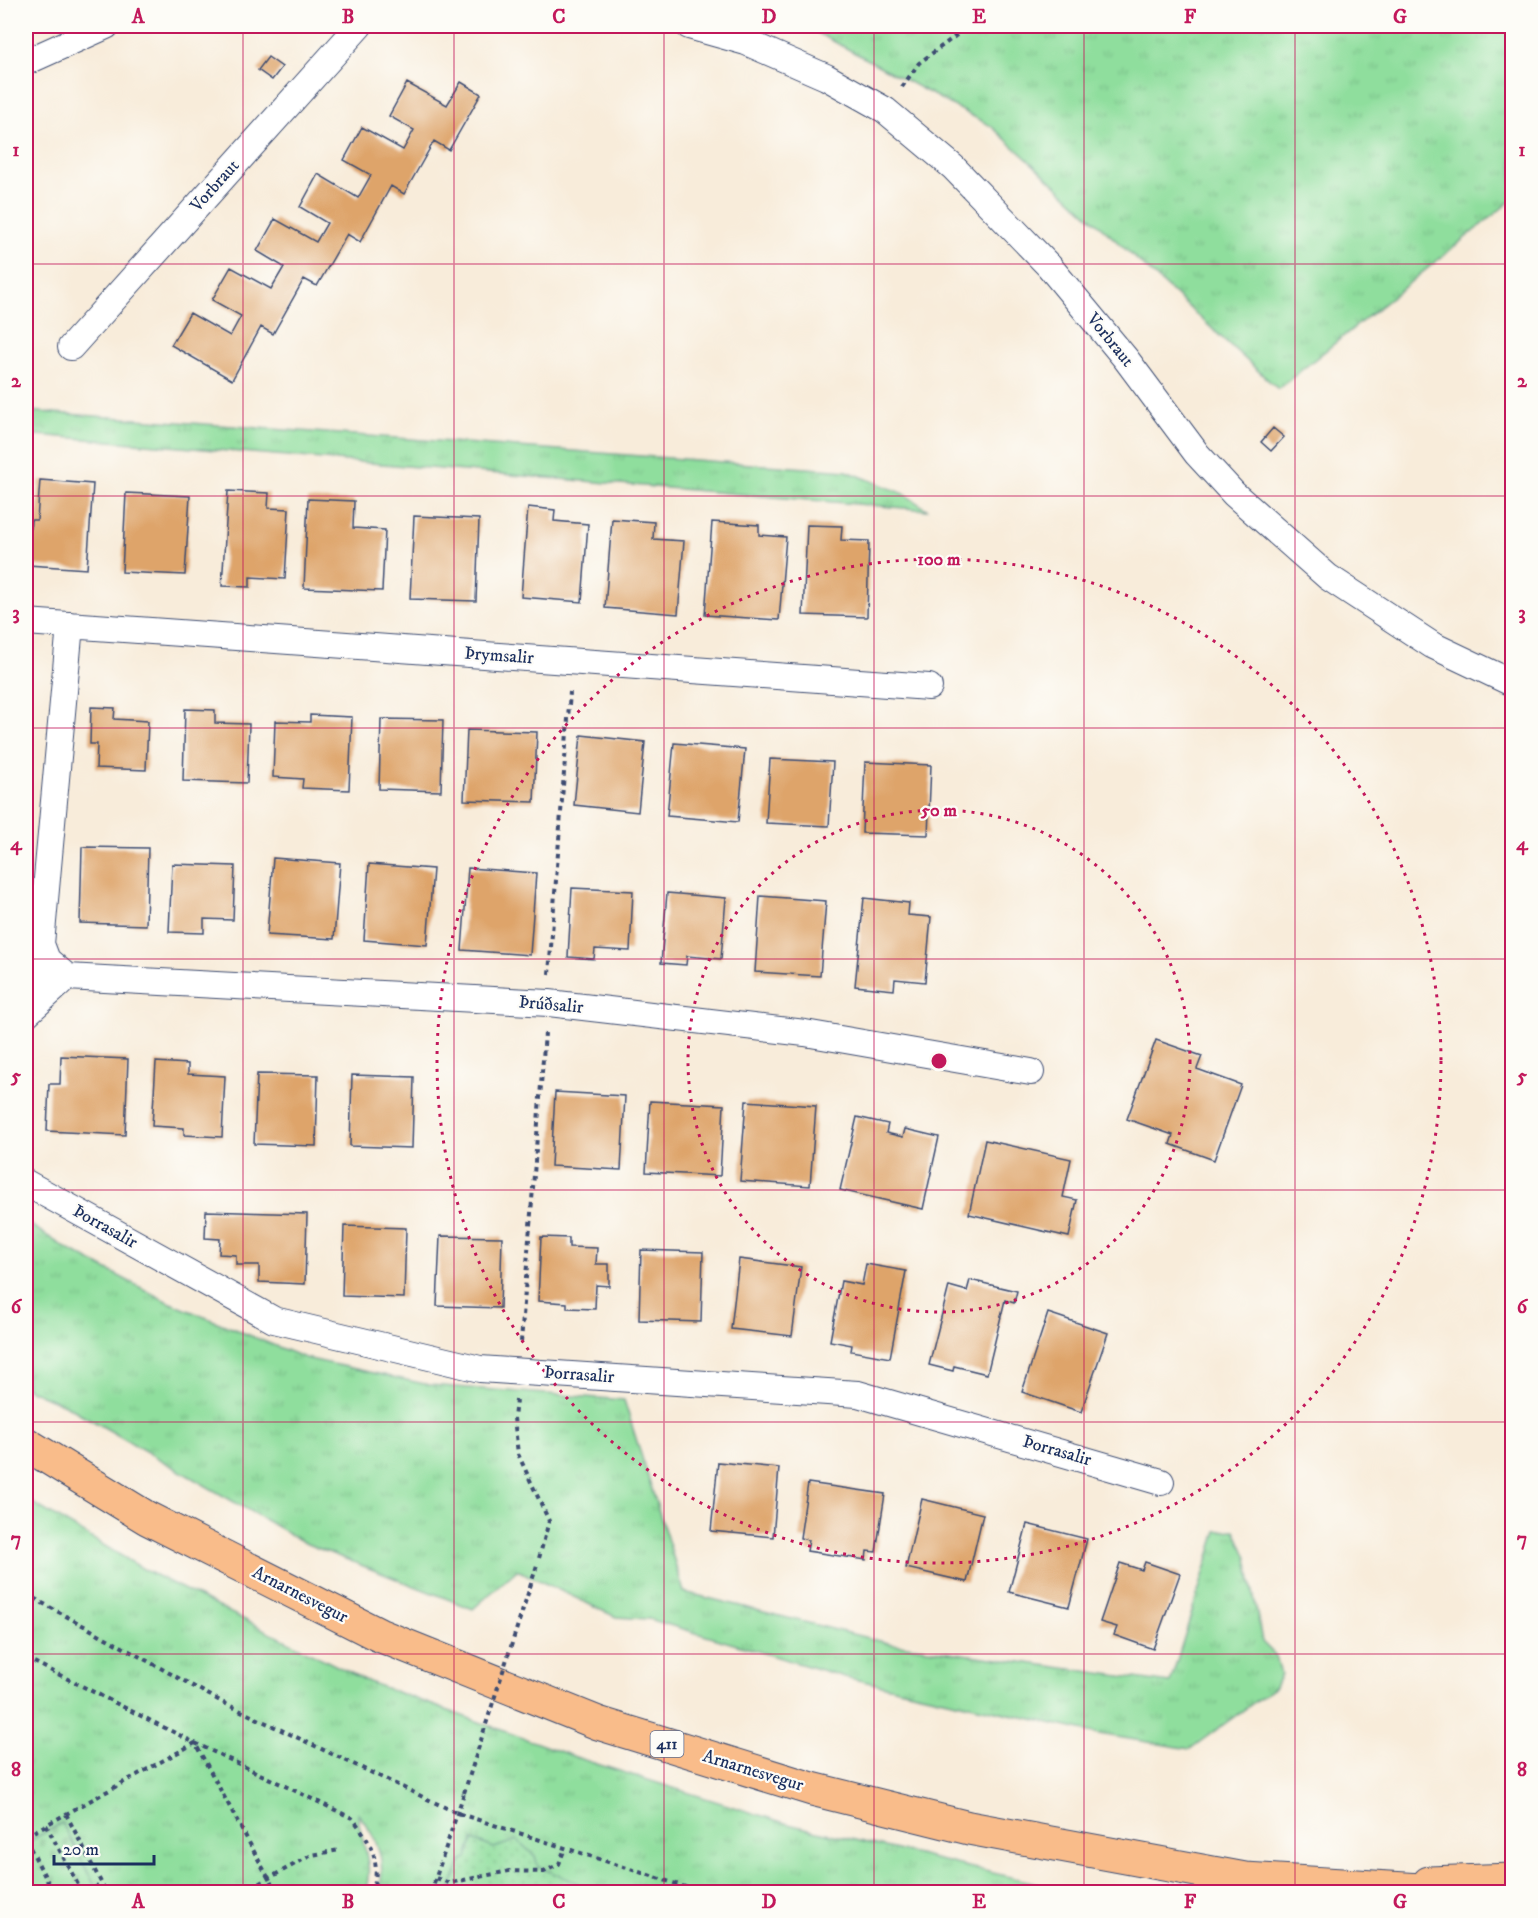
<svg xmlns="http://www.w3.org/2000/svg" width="1538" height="1918" viewBox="0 0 1538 1918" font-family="'IM FELL DW Pica',serif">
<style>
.grass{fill:url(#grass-tufts);stroke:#55867e;stroke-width:1.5}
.cemetery{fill:url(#cemetery-stones);stroke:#55867e;stroke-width:1.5}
.park{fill:url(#park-dots);stroke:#55867e;stroke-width:1.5}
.building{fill:#dea46a}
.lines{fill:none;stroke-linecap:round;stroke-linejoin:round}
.minor-casing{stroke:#3c4b71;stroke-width:28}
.primary-casing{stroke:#3c4b71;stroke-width:35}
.path{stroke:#3c4b71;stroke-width:4;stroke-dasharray:4.5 4.5;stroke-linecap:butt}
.minor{stroke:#fff;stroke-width:26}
.primary{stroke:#f9bc8a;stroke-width:33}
.path-bridge{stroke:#3c4b71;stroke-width:4;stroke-dasharray:4.5 4.5;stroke-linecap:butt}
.grid{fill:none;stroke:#c2185b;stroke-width:1.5;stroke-opacity:0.55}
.ring{fill:none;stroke:#c2185b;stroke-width:3;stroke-dasharray:3 6}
.labels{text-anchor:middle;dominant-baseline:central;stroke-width:4.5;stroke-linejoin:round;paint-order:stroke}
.shield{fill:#fdfcf7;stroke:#5f6c8c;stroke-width:1.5}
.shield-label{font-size:16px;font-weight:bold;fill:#1b2f5e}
.street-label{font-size:18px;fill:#1b2f5e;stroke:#fdfcf7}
.centre{fill:#c2185b;stroke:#fdfcf7;stroke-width:3}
.ring-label{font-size:18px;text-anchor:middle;font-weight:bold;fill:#c2185b;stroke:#fdfcf7;stroke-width:4.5;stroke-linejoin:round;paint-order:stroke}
.neatline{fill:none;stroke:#c2185b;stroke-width:2}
.grid-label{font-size:20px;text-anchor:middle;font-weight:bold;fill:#c2185b}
</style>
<defs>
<pattern id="grass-tufts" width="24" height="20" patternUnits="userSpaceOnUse" patternTransform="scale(1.5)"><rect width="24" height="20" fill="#8fde9d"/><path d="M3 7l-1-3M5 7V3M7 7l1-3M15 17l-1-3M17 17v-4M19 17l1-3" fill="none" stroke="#7bbf8a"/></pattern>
<pattern id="cemetery-stones" width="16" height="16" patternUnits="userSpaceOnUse" patternTransform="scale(1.5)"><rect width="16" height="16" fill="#8fde9d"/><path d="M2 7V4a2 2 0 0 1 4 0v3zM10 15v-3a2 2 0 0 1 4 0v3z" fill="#7bbf8a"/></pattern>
<pattern id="park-dots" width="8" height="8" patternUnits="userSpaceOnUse" patternTransform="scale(1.5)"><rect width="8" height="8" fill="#8fde9d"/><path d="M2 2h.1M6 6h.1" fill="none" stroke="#7bbf8a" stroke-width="1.8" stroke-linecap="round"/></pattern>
</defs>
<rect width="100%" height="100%" fill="#fdfcf7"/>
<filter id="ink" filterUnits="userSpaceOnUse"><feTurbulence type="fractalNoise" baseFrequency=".0167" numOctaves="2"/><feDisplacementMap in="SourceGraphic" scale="12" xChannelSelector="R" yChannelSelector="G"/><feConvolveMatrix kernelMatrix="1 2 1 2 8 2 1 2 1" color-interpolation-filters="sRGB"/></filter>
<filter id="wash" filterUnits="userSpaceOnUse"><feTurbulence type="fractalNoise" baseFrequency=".008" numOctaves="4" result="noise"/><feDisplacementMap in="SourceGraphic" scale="24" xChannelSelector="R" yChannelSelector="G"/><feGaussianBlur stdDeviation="1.35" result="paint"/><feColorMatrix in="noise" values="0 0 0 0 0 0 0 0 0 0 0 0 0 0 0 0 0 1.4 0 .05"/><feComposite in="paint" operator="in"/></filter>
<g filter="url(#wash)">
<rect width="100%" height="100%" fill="#f8ecda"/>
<path class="grass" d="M805,26H1512V200L1278,389L991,126Z
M26,411L847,471L904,494L928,510L26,434Z
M26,1222L64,1247L168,1302L305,1358L429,1385L624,1400L684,1592L892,1644L1170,1683L1217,1531L1235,1530L1247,1558L1262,1642L1276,1656L1281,1674L1275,1687L1190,1749L1099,1734L845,1677L649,1619L616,1617L517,1570L473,1609L307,1544L67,1406L26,1388Z
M26,1499L145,1570L369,1682L581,1759L788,1824L1073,1892H378C388,1862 377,1837 358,1814C360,1843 375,1862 365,1892H98L62,1823L26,1843Z"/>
<path class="cemetery" d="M62,1823L98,1892H26V1843Z"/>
<path class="park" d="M473,1840L494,1848L517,1840L535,1856L538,1867L600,1892H449L462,1860L467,1858Z"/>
<g id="blocks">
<path class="building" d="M268,57L282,67L272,80L258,70Z
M461,82L481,94L449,150L434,141L404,194L391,186L360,242L347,234L317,286L304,279L273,334L261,327L232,380L171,345L190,313L230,336L241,316L212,300L231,267L271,289L284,267L257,251L275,219L316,242L327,223L300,207L318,174L358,198L371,175L344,160L362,127L403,150L414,130L389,116L407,83L447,105Z
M1273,428L1284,437L1271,451L1261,442Z
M40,480L93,484L87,569L28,565L31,520H37Z
M228,491L269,493L268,508L289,509L285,579L250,577V587L222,586Z
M126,493L190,496L185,575L122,572Z
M308,499L354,501L353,528L385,530L382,591L304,588Z
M528,507L555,510L554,521L588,524L582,602L521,597Z
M414,516L479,519L476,601L410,599Z
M612,519L654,522L653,539L684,541L678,614L605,608Z
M712,522L759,525V535L786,537L779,620L705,615Z
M807,525L842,526L841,540L869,541L867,617L803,615Z
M91,707L115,708L114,719L148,721L146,770L96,768L97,744H90Z
M185,709L215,710V723L249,724L247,783L183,781Z
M310,715L352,717L349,790L302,788L303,779L273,777L275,721L310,722Z
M381,719L443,720L441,791L379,789Z
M467,730L537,732L534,802L464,800Z
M581,735L645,742L638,812L574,805Z
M674,743L745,749L738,822L667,816Z
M770,759L833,762L829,826L766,823Z
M865,762L931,765L928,835L862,833Z
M82,847L148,848L146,925L80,923Z
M273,858L340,863L334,939L267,935Z
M172,864L235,866L233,920L204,919V933L169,932Z
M369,864L433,869L427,945L364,940Z
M468,868L536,873L530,955L462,950Z
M572,888L633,891L630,951L595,949L594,959L568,957Z
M667,893L726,898L721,959L687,956L686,965L661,963Z
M760,896L826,901L820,976L755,972Z
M864,898L909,903L908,915L931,917L925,982L895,979L894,990L855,986Z
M1156,1040L1202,1056L1197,1069L1241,1085L1214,1160L1170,1144L1173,1135L1127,1119Z
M61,1056L128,1059L125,1135L47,1131L49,1084H60Z
M156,1062L188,1064V1074L225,1076L222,1137L184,1135V1128L152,1126Z
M257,1074L318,1075L316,1146L254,1144Z
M352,1075L414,1077L412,1148L350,1146Z
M555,1092L625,1096L621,1170L551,1166Z
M650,1101L724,1105L720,1176L646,1172Z
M746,1101L816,1106L810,1186L740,1181Z
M857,1117L888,1124L886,1133L903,1137L905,1129L939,1137L923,1209L840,1190Z
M985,1140L1071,1159L1063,1197L1077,1200L1069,1237L969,1214Z
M206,1211L307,1214L305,1284L259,1282V1265H236V1255L219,1254L220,1239L205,1238Z
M344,1226L406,1228L404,1298L342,1296Z
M440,1236L502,1237L500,1308L437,1306Z
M541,1237L569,1238V1247L597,1248L596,1264H609V1286L596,1285L595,1309L567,1308V1303L538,1301Z
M641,1250L703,1252L701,1322L639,1320Z
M739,1259L801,1267L792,1336L731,1329Z
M866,1264L906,1271L890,1358L851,1351L852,1345L830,1341L841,1281L862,1285Z
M970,1280L1017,1291L1014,1303L1005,1300L987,1374L954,1366L953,1371L929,1365L949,1286L967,1291Z
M1048,1313L1108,1333L1081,1412L1022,1392Z
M718,1462L779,1468L773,1537L711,1531Z
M808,1483L885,1494L876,1552L867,1551L866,1560L807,1551L809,1540L800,1538Z
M922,1499L983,1514L967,1582L906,1568Z
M1027,1524L1087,1539L1069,1607L1009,1592Z
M1145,1562L1180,1574L1153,1649L1114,1635L1117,1627L1100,1622L1120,1563L1142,1570Z"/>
</g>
</g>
<g filter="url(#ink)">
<use href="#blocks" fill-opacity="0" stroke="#3c4b71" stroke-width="1.5"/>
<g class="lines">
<defs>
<path id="minor" d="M689,26L746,42L826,77L885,110L953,167L1049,266L1126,359L1197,454L1234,494L1328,577L1432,645L1512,683
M26,62L106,26
M71,347L359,26
M26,622L929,687
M70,625L41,944L47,960L67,977L549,1003L805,1033L1031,1072
M26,980L47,960
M26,1014L67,977
M26,1183L274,1320L480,1369L858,1394L1161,1482"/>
<path id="primary" d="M26,1444L147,1518L379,1635L598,1723L812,1789L969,1828L1245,1879L1453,1892
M1429,1883L1512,1880"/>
</defs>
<use href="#minor" class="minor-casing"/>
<use href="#primary" class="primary-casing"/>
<path class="path" d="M902,87L919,63L969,26
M549,974L570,692
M521,1342L545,1033
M516,1400L514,1418L518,1454L549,1521L538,1562
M26,1594L222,1702L457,1813L701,1892
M26,1658L195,1743L352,1818C371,1841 382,1863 372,1892
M66,1814L106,1892
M46,1825L82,1892
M26,1836L195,1743L276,1892
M26,1840L53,1892
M436,1878L449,1883L509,1871L544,1872L559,1864L565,1848
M86,1892L102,1884
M243,1892L312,1855L339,1850
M431,1892L464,1793"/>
<use href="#minor" class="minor"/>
<use href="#primary" class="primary"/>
<path class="path-bridge" d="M464,1793L538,1562"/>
</g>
</g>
<path class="grid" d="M243,26V1892M454,26V1892M664,26V1892M874,26V1892M1084,26V1892M1295,26V1892M26,264H1512M26,496H1512M26,728H1512M26,959H1512M26,1190H1512M26,1422H1512M26,1654H1512"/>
<g class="ring">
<circle cx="939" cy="1061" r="251"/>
<circle cx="939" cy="1061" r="502"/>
</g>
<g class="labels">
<rect class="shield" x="650.5" y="1731" width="33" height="26" rx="4.5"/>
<g class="shield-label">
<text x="667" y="1744">411</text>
</g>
<g class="street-label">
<text transform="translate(215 186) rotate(-48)">Vorbraut</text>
<text transform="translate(1110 340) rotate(51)">Vorbraut</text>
<text transform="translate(499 656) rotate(4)">Þrymsalir</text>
<text transform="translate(551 1005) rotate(5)">Þrúðsalir</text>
<text transform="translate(105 1227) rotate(29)">Þorrasalir</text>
<text transform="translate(579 1375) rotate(4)">Þorrasalir</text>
<text transform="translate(1057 1451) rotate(16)">Þorrasalir</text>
<text transform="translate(300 1595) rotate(27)">Arnarnesvegur</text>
<text transform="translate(753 1771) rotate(17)">Arnarnesvegur</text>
</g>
</g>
<circle cx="939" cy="1061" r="9" class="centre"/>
<g class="ring-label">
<text x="939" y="565">100 m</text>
<text x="939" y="816">50 m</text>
</g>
<rect width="1538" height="1918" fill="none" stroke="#fdfcf7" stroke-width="66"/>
<path d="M54 1855v9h100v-9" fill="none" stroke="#1b2f5e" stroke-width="3"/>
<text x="63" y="1855" font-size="18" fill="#1b2f5e" stroke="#fdfcf7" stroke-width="4.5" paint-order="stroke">20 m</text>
<rect x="33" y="33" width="1472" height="1852" class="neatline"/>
<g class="grid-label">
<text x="138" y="23">A</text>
<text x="348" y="23">B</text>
<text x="559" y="23">C</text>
<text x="769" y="23">D</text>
<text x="979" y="23">E</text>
<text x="1190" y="23">F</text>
<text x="1400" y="23">G</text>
<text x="16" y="156">1</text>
<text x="1522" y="156">1</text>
<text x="16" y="387">2</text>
<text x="1522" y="387">2</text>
<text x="16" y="619">3</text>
<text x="1522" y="619">3</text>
<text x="16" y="850">4</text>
<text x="1522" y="850">4</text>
<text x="16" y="1082">5</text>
<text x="1522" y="1082">5</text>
<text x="16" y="1313">6</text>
<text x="1522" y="1313">6</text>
<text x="16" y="1545">7</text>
<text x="1522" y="1545">7</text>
<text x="16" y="1776">8</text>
<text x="1522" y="1776">8</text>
<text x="138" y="1908">A</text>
<text x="348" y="1908">B</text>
<text x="559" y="1908">C</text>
<text x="769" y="1908">D</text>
<text x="979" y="1908">E</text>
<text x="1190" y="1908">F</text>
<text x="1400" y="1908">G</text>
</g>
</svg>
